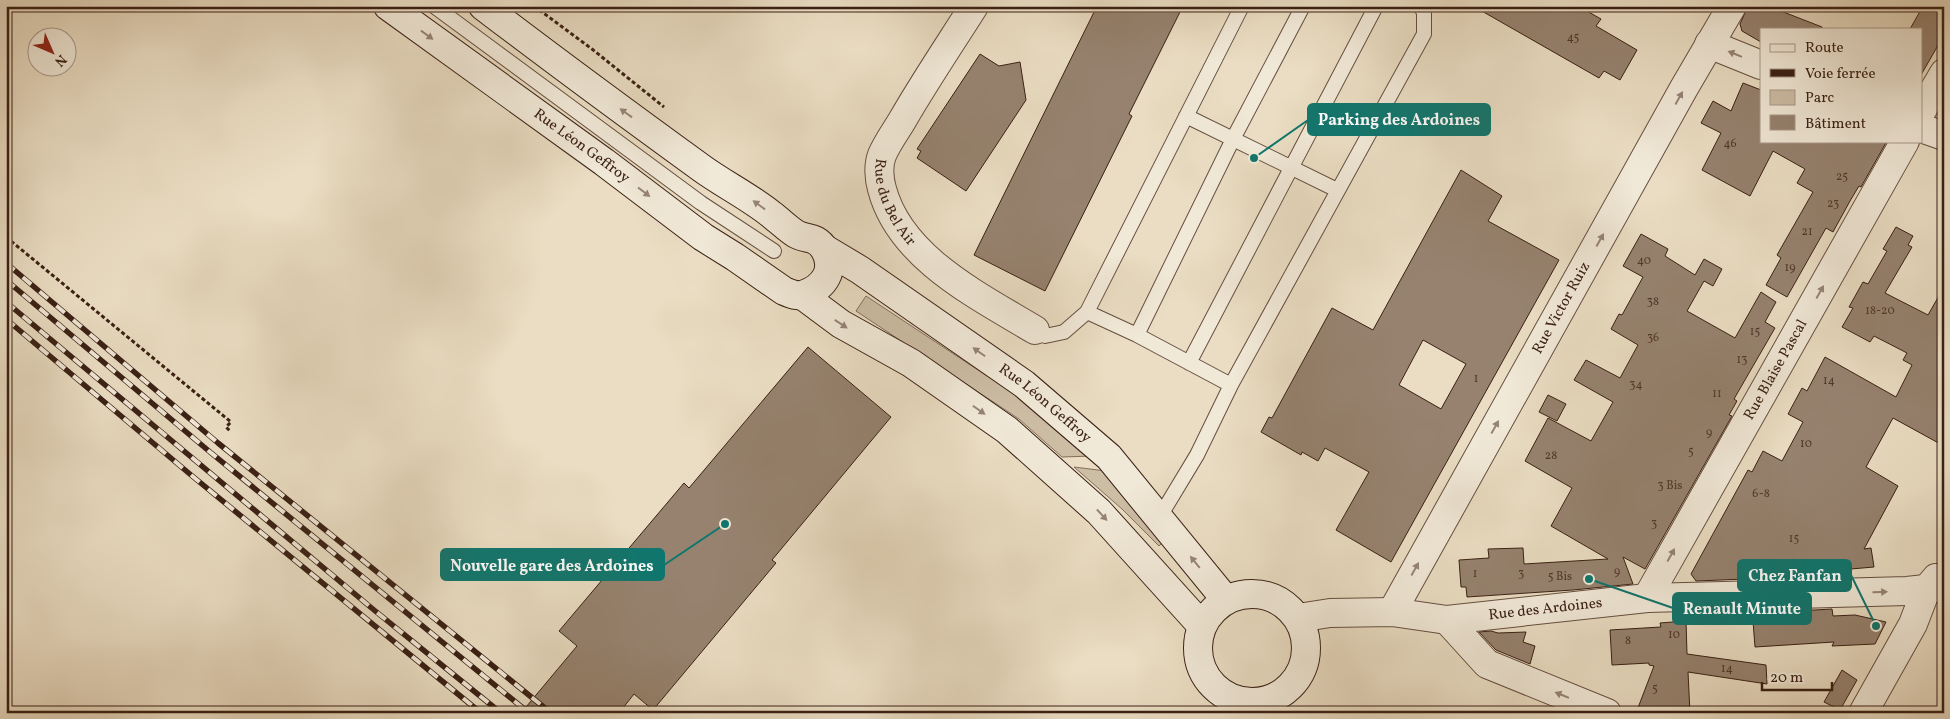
<svg xmlns="http://www.w3.org/2000/svg" width="1950" height="719" viewBox="0 0 1950 719" font-family="Vollkorn,serif">
<style>
.green{fill:#ccbda5;stroke:#836e5c}
.building{fill:#96826f;stroke:#3a2014;fill-rule:evenodd}
.lines{fill:none;stroke-linecap:round;stroke-linejoin:round}
.lane-casing{stroke:#664f40;stroke-width:16}
.street-casing{stroke:#664f40;stroke-width:30}
.secondary-casing{stroke:#3a2014;stroke-width:30}
.path{stroke:#3a2014;stroke-width:3;stroke-dasharray:4 2.5;stroke-linecap:butt}
.lane{stroke:#f1e9d8;stroke-width:14}
.street{stroke:#f1e9d8;stroke-width:28}
.secondary{stroke:#f1e9d8;stroke-width:28}
.rail-casing{stroke:#3a2014;stroke-width:5.5}
.rail{stroke:#f1e9d8;stroke-width:4;stroke-dasharray:11;stroke-linecap:butt}
.oneway{fill:#968476}
.labels{text-anchor:middle;dominant-baseline:central;stroke-width:5;stroke-linejoin:round;paint-order:stroke}
.number-label{font-size:12px;fill:#51382b}
.street-label{font-size:15px;fill:#3a2014;stroke:#f1e9d8}
.leader{fill:none;stroke:#0f766e;stroke-width:2}
.callout-dot{fill:#0f766e;stroke:#f1e9d8;stroke-width:2}
.callout{fill:#0f766e;stroke:#0f766e;stroke-width:2}
.callout-label{font-size:16px;text-anchor:middle;font-weight:bold;fill:#fff}
</style>
<rect width="100%" height="100%" fill="#eaddc3"/>
<filter id="stains"><feTurbulence type="fractalNoise" baseFrequency=".004" numOctaves="4"/><feColorMatrix values="0 0 0 0 .2 0 0 0 0 .09 0 0 0 0 .02 0 0 0 .5 -.17"/></filter>
<radialGradient id="worn" r=".72"><stop offset=".6" stop-color="#630" stop-opacity="0"/><stop offset="1" stop-color="#630" stop-opacity=".3"/></radialGradient>
<path class="green" d="M866,296L1031,405L1092,456L1062,457L1019,419L856,311Z
M1074,467L1106,471L1163,542L1159,546L1122,509Z"/>
<path class="building" d="M1097,6H1183L1129,114L1132,116L1045,291L974,255Z
M1473,6H1578L1601,19L1596,26L1637,50L1620,80L1604,71L1599,78Z
M1748,6H1768L1822,27V29H1761V42L1742,31L1740,24Z
M1923,6H1944V35L1921,75V29H1910Z
M980,54L999,66L1020,62L1026,100L966,191L917,158L921,151L917,149Z
M1743,83L1761,90V141H1887L1861,187L1859,186L1850,201L1833,232L1826,228L1787,297L1766,285L1781,258L1777,255L1813,192L1797,183L1805,169L1773,151L1750,196L1702,170L1721,133L1701,123L1713,101L1731,111Z
M1461,170L1502,196L1488,221L1559,260L1391,562L1336,530L1369,472L1325,448L1318,461L1302,452L1301,455L1261,432L1269,417L1272,418L1332,308L1373,330ZM1423,340L1466,364L1441,409L1399,385Z
M1896,227L1913,236L1908,245L1912,247L1885,293L1928,315L1944,287V446L1893,418L1866,467L1898,486L1864,549L1871,548L1874,567L1839,570V573L1812,575L1811,572L1768,574L1769,578L1696,581L1691,574L1748,470L1752,472L1763,451L1782,461L1803,422L1788,414L1802,388L1807,391L1825,357L1896,397L1912,365L1903,360L1907,353L1874,336L1870,342L1842,327L1853,308L1849,307L1863,282L1868,284L1887,251L1883,249Z
M1641,234L1668,249L1665,256L1695,275L1704,259L1722,269L1713,286L1704,281L1687,311L1735,338L1761,292L1776,302L1765,322L1775,328L1734,399L1737,401L1729,415L1732,416L1645,569L1623,557L1633,584L1573,590L1467,597L1466,587H1461L1459,560L1489,558L1488,549L1523,548L1524,564L1608,559L1551,526L1572,488L1525,461L1548,418L1591,441L1613,402L1574,380L1586,360L1620,378L1638,345L1611,329L1619,314L1622,315L1643,277L1623,266Z
M808,347L891,417L772,560L776,563L653,710L634,694L619,713H521L577,646L559,631L684,483L689,488Z
M1548,395L1566,404L1557,421L1539,412Z
M1832,609L1833,616L1855,615L1886,622L1875,644L1832,646L1834,642L1755,647L1753,621H1763L1762,613Z
M1686,621L1687,654L1766,665L1767,684L1688,672L1690,713H1636L1654,666L1649,665V663L1612,665L1610,630L1661,627L1660,623Z
M1491,631L1498,633L1526,632L1523,642L1535,646L1530,664L1496,650L1479,632Z
M1842,670L1857,680L1840,710L1824,702Z"/>
<g class="lines">
<defs>
<path id="lane" d="M434,6L701,203L774,251
M1186,116L1337,190
M1087,312L1242,6
M1035,330L1045,336L1064,332L1087,312L1137,335L1231,385
M1137,335L1233,139L1303,6
M1189,363L1376,6
M1159,518L1197,455L1231,385L1424,34V12L1420,6"/>
<g id="street">
<path id="s1" d="M974,6C950,44 925,81 903,119C896,131 887,143 882,155C878,165 879,179 882,189C900,258 979,296 1035,330"/>
<path d="M1709,44L1761,65"/>
<path d="M1921,112L1944,73"/>
<path d="M1921,128L1944,136"/>
<path id="s2" d="M1647,598L1905,141"/>
<path id="s3" d="M1392,612L1684,88L1732,6"/>
<path id="s4" d="M1298,618L1330,613L1392,612L1447,620L1647,598L1907,591L1944,587"/>
<path d="M1447,620L1487,664L1607,713"/>
<path d="M1863,713L1913,624L1926,590L1936,578"/>
</g>
<g id="secondary">
<path id="s5" d="M388,6L604,162L703,237L735,257L784,291C791,294 798,297 805,294C824,287 836,270 825,250C816,235 806,240 796,234C788,229 780,221 772,215C750,197 723,184 700,167C627,114 555,61 483,6"/>
<path id="s6" d="M825,249L860,270L1024,384L1109,457L1226,600"/>
<path d="M802,295L841,324L911,363L1007,430L1099,512L1202,626"/>
<circle cx="1252" cy="648" r="54"/>
</g>
</defs>
<use href="#lane" class="lane-casing"/>
<use href="#street" class="street-casing"/>
<use href="#secondary" class="secondary-casing"/>
<path class="path" d="M534,6L592,49L664,107
M6,237L231,422L226,427L231,432"/>
<use href="#lane" class="lane"/>
<use href="#street" class="street"/>
<use href="#secondary" class="secondary"/>
<defs>
<path id="rail" d="M6,263L218,443L551,713
M6,280L210,452L529,713
M6,302L374,610L501,713
M6,319L191,475L481,713"/>
</defs>
<use href="#rail" class="rail-casing"/>
<use href="#rail" class="rail"/>
</g>
<defs><path id="oneway-solid" d="M-6-.8H1V-3.2L6.5 0L1 3.2V.8H-6Z" transform="scale(1.25)"/></defs>
<g class="oneway">
<use href="#oneway-solid" transform="translate(427 35) rotate(36)"/>
<use href="#oneway-solid" transform="translate(1735 54) rotate(-158)"/>
<use href="#oneway-solid" transform="translate(1679 98) rotate(-61)"/>
<use href="#oneway-solid" transform="translate(626 113) rotate(-144)"/>
<use href="#oneway-solid" transform="translate(644 192) rotate(37)"/>
<use href="#oneway-solid" transform="translate(759 205) rotate(-144)"/>
<use href="#oneway-solid" transform="translate(1600 240) rotate(-61)"/>
<use href="#oneway-solid" transform="translate(1820 292) rotate(-61)"/>
<use href="#oneway-solid" transform="translate(841 324) rotate(33)"/>
<use href="#oneway-solid" transform="translate(979 352) rotate(-145)"/>
<use href="#oneway-solid" transform="translate(979 410) rotate(35)"/>
<use href="#oneway-solid" transform="translate(1495 427) rotate(-61)"/>
<use href="#oneway-solid" transform="translate(1102 515) rotate(47)"/>
<use href="#oneway-solid" transform="translate(1671 555) rotate(-61)"/>
<use href="#oneway-solid" transform="translate(1195 562) rotate(-129)"/>
<use href="#oneway-solid" transform="translate(1415 569) rotate(-61)"/>
<use href="#oneway-solid" transform="translate(1880 592) rotate(-1)"/>
<use href="#oneway-solid" transform="translate(1562 695) rotate(-158)"/>
</g>
<g class="labels">
<g class="number-label">
<text x="1573" y="38">45</text>
<text x="1730" y="144">46</text>
<text x="1842" y="177">25</text>
<text x="1833" y="204">23</text>
<text x="1807" y="232">21</text>
<text x="1644" y="261">40</text>
<text x="1790" y="268">19</text>
<text x="1653" y="302">38</text>
<text x="1880" y="311">18-20</text>
<text x="1755" y="332">15</text>
<text x="1653" y="338">36</text>
<text x="1742" y="360">13</text>
<text x="1476" y="379">1</text>
<text x="1829" y="381">14</text>
<text x="1636" y="385">34</text>
<text x="1717" y="394">11</text>
<text x="1709" y="433">9</text>
<text x="1806" y="444">10</text>
<text x="1691" y="452">5</text>
<text x="1551" y="456">28</text>
<text x="1670" y="486">3 Bis</text>
<text x="1761" y="494">6-8</text>
<text x="1654" y="524">3</text>
<text x="1794" y="539">15</text>
<text x="1617" y="572">9</text>
<text x="1475" y="574">1</text>
<text x="1521" y="574">3</text>
<text x="1560" y="577">5 Bis</text>
<text x="1674" y="635">10</text>
<text x="1628" y="641">8</text>
<text x="1727" y="669">14</text>
<text x="1655" y="689">5</text>
</g>
<g class="street-label">
<text stroke="none"><textPath href="#s5" startOffset="239">Rue Léon Geffroy</textPath></text>
<text stroke="none"><textPath href="#s1" startOffset="226">Rue du Bel Air</textPath></text>
<text stroke="none"><textPath href="#s3" startOffset="348">Rue Victor Ruiz</textPath></text>
<text stroke="none"><textPath href="#s2" startOffset="262">Rue Blaise Pascal</textPath></text>
<text stroke="none"><textPath href="#s6" startOffset="269">Rue Léon Geffroy</textPath></text>
<text stroke="none"><textPath href="#s4" startOffset="249">Rue des Ardoines</textPath></text>
</g>
</g>
<path class="leader" d="M1254 158L1308 120M725 524L664 565M1876 626L1851 575M1589 579L1673 608"/>
<g class="callout-dot">
<circle cx="1254" cy="158" r="5"/>
<circle cx="725" cy="524" r="5"/>
<circle cx="1876" cy="626" r="5"/>
<circle cx="1589" cy="579" r="5"/>
</g>
<g class="callout">
<rect x="1308" y="104" width="182" height="31" rx="5"/>
<rect x="441" y="549" width="223" height="31" rx="5"/>
<rect x="1738" y="560" width="113" height="31" rx="5"/>
<rect x="1673" y="593" width="138" height="31" rx="5"/>
</g>
<g class="callout-label">
<text x="1399" y="125">Parking des Ardoines</text>
<text x="552" y="571">Nouvelle gare des Ardoines</text>
<text x="1795" y="581">Chez Fanfan</text>
<text x="1742" y="614">Renault Minute</text>
</g>
<rect width="1950" height="719" fill="none" stroke="#eaddc3" stroke-width="25"/>
<rect x="8" y="8" width="1935" height="704" fill="none" stroke="#3a2014" stroke-width="2.5"/>
<rect x="12" y="12" width="1925" height="694" fill="none" stroke="#3a2014"/>
<rect x="1760" y="28" width="162" height="115" fill="#f1e9d8" stroke="#a8998a"/>
<rect x="1770" y="44" width="25" height="8" fill="#f1e9d8" stroke="#a8998a"/>
<text x="1805" y="52" font-size="15" fill="#3a2014">Route</text>
<rect x="1770" y="69" width="25" height="8" fill="#3a2014" stroke="#a8998a"/>
<text x="1805" y="78" font-size="15" fill="#3a2014">Voie ferrée</text>
<rect x="1770" y="90" width="25" height="15" fill="#ccbda5" stroke="#a8998a"/>
<text x="1805" y="102" font-size="15" fill="#3a2014">Parc</text>
<rect x="1770" y="115" width="25" height="15" fill="#96826f" stroke="#a8998a"/>
<text x="1805" y="128" font-size="15" fill="#3a2014">Bâtiment</text>
<g transform="translate(52 52) rotate(135)"><circle r="24" fill="#f1e9d8" stroke="#a8998a"/>
<path d="M0-4L9 19L0 12L-9 19Z" fill="#8f2418"/>
<text y="-8" font-size="14" font-weight="bold" text-anchor="middle" fill="#3a2014">N</text>
</g>
<path d="M1762 682v8h70v-8" fill="none" stroke="#3a2014" stroke-width="2.5"/>
<text x="1770" y="682" font-size="15" fill="#3a2014" stroke="#f1e9d8" stroke-width="4" paint-order="stroke">20 m</text>
<rect width="100%" height="100%" filter="url(#stains)"/>
<rect width="100%" height="100%" fill="url(#worn)"/>
</svg>
